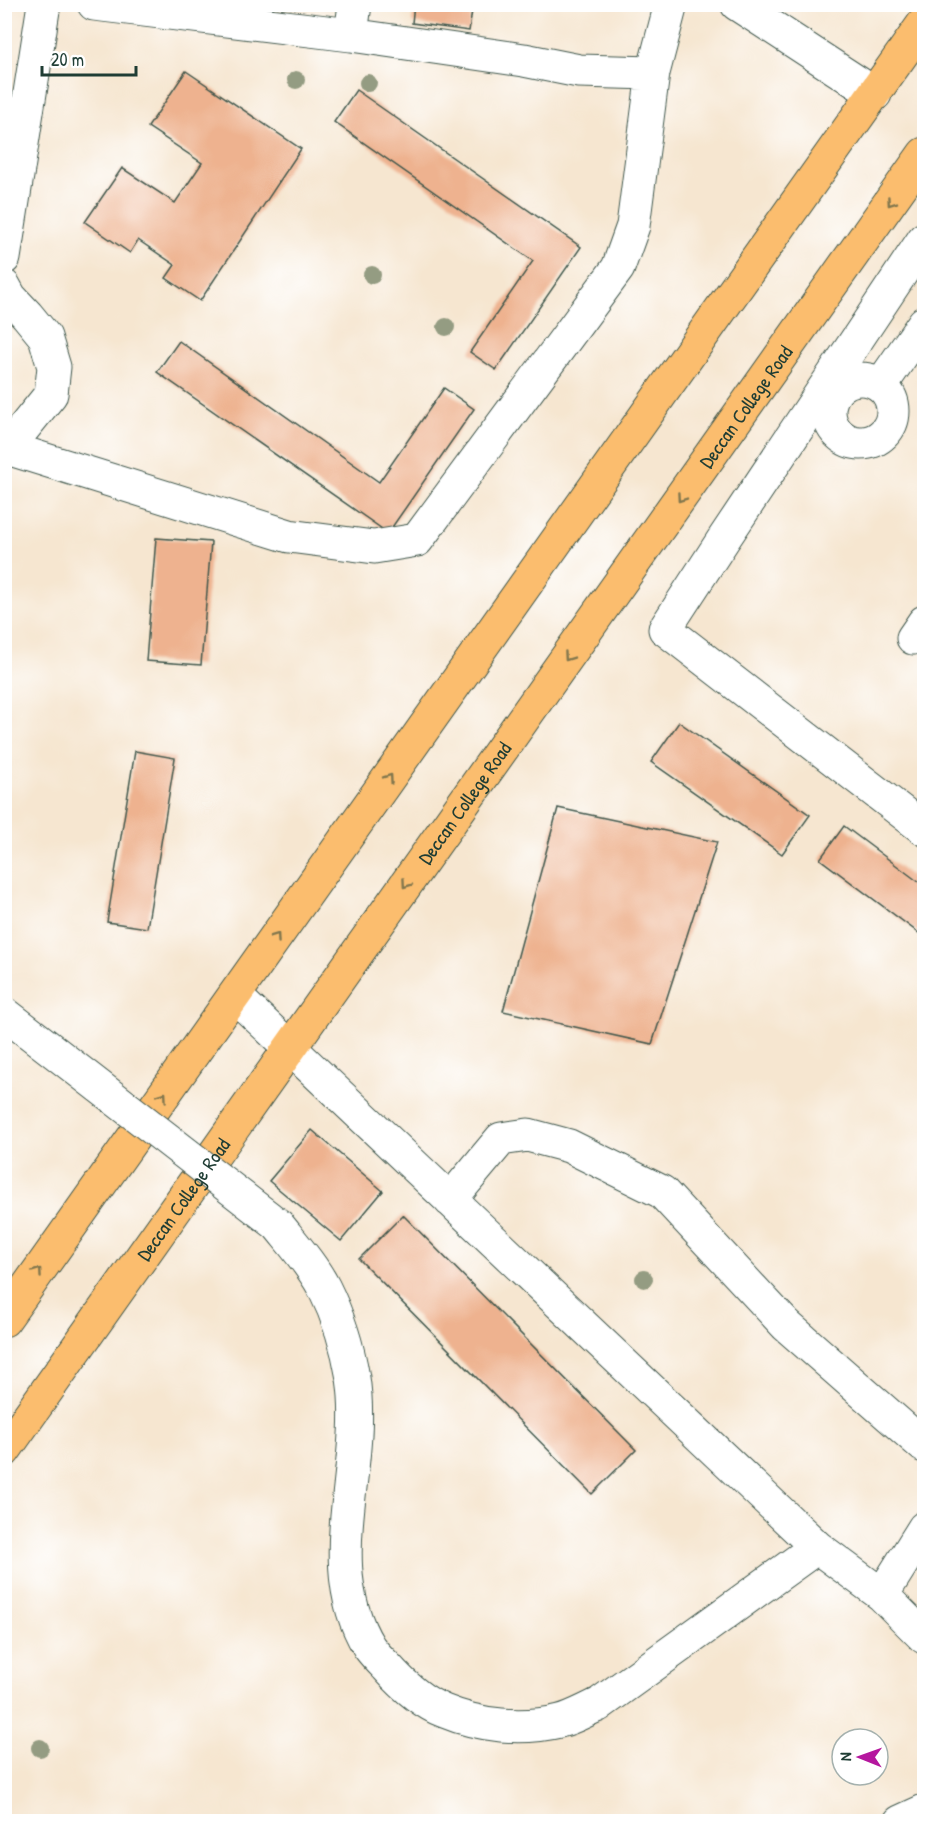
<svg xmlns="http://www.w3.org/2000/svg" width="929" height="1826" viewBox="0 0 929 1826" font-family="'Patrick Hand',sans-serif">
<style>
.building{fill:#eeb28f}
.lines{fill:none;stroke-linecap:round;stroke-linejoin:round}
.minor-casing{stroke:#3f564b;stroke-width:35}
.major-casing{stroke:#3f564b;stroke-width:35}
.minor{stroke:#fff;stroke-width:33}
.major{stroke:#fbbd6e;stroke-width:33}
.minor-bridge-casing{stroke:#3f564b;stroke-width:35;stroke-linecap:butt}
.minor-bridge{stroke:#fff;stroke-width:33}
.tree{fill:#949c82}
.oneway{stroke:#82774e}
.labels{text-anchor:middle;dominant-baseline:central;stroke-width:4.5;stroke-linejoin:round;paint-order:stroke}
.street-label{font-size:20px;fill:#1f3d34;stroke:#fff}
</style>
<rect width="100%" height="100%" fill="#fff"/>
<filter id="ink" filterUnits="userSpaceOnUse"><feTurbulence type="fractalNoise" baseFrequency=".0167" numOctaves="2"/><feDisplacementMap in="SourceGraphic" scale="12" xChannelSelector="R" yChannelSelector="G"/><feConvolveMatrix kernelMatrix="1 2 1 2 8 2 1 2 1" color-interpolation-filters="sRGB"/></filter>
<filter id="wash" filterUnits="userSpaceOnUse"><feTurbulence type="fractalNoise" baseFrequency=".008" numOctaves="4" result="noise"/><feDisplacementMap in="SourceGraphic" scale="24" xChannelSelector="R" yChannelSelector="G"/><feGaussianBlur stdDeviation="1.35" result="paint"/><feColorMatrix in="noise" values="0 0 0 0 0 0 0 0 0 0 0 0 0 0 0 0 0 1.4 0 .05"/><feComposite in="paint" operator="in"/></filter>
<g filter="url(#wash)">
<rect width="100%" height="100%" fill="#f6e6d0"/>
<g id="blocks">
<path class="building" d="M277,4H292L291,8Z
M414,4H473L469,31L412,23Z
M186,71L301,149L200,301L166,278L175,265L138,240L130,253L85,222L122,168L175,203L202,163L148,127Z
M356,90L581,247L496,370L470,352L533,261L334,122Z
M179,341L379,482L444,388L474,409L388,533L157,372Z
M156,538L211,542L201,665L146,661Z
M679,722L810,815L782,854L651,762Z
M135,751L175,758L147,928L107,922Z
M558,808L717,842L652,1044L503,1011Z
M844,826L924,886V937L820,859Z
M312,1130L383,1191L341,1241L269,1181Z
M403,1215L636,1450L592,1494L359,1259Z"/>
</g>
</g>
<g filter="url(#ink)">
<use href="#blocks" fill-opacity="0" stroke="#3f564b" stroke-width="1.5"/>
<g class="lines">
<defs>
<path id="minor" d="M94,4L351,35L524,60L579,71L653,73
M737,4L875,94
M351,35L355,4
M924,239L723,540L665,629L924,829
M4,258L44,4
M4,286L10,297L27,315L45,337L54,367L51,394L18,435L4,439
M829 411a32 32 0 1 1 64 0a32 32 0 1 1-64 0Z
M881,385L924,323
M4,447L289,536L374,547L417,540L618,268L633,226L653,73L671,4
M913,638L924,622
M235,996L817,1547L882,1595L924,1637
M450,1200L501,1139L528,1135L569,1146L662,1192L786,1325L924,1446
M882,1595L924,1528
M598,1705L817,1547
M900,1822L924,1811"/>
<g id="major">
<path d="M4,1320L924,23"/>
<path id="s1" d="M4,1451L924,154"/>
</g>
</defs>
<use href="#minor" class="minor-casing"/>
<use href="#major" class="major-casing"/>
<use href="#minor" class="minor"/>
<use href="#major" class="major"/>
<defs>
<path id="minor-bridge" d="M4,1013L278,1225C294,1245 312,1265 324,1288C338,1316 348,1348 353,1378C367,1467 318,1564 369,1647C374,1654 381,1661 387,1667C403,1685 421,1702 444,1711C480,1726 522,1730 560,1721C573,1718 586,1710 598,1705"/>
</defs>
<use href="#minor-bridge" class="minor-bridge-casing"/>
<use href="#minor-bridge" class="minor-bridge"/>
</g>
<g class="tree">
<circle cx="296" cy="80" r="9"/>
<circle cx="368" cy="83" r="9"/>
<circle cx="372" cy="275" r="9"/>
<circle cx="446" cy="327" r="9"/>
<circle cx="644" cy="1279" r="9"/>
<circle cx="40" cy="1748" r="9"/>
</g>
<defs><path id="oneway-chevron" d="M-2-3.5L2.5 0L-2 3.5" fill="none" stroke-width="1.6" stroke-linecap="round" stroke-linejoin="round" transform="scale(1.5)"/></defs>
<g class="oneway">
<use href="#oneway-chevron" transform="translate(891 202) rotate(125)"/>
<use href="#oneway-chevron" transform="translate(681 498) rotate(125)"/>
<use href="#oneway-chevron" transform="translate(568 657) rotate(125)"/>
<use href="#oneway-chevron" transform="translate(389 778) rotate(-55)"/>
<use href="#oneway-chevron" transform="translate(406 884) rotate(125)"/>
<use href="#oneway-chevron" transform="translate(276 937) rotate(-55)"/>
<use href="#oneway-chevron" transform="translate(163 1096) rotate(-55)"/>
<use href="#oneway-chevron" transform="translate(38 1272) rotate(-55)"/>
</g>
</g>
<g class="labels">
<g class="street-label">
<text stroke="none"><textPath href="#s1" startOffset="1281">Deccan College Road</textPath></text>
<text stroke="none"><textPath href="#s1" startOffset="795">Deccan College Road</textPath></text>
<text stroke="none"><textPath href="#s1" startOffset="309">Deccan College Road</textPath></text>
</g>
</g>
<rect width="929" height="1826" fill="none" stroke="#fff" stroke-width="24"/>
<g transform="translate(860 1757) rotate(271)"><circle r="28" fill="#ffffff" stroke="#a5b1ae" stroke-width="1.5"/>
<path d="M0-4.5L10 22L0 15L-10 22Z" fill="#b5179e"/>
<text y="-9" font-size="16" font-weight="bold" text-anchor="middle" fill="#1f3d34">N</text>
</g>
<path d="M42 66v9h94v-9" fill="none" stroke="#1f3d34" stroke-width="3"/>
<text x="51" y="66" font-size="18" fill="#1f3d34" stroke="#ffffff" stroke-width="4.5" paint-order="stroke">20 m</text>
</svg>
